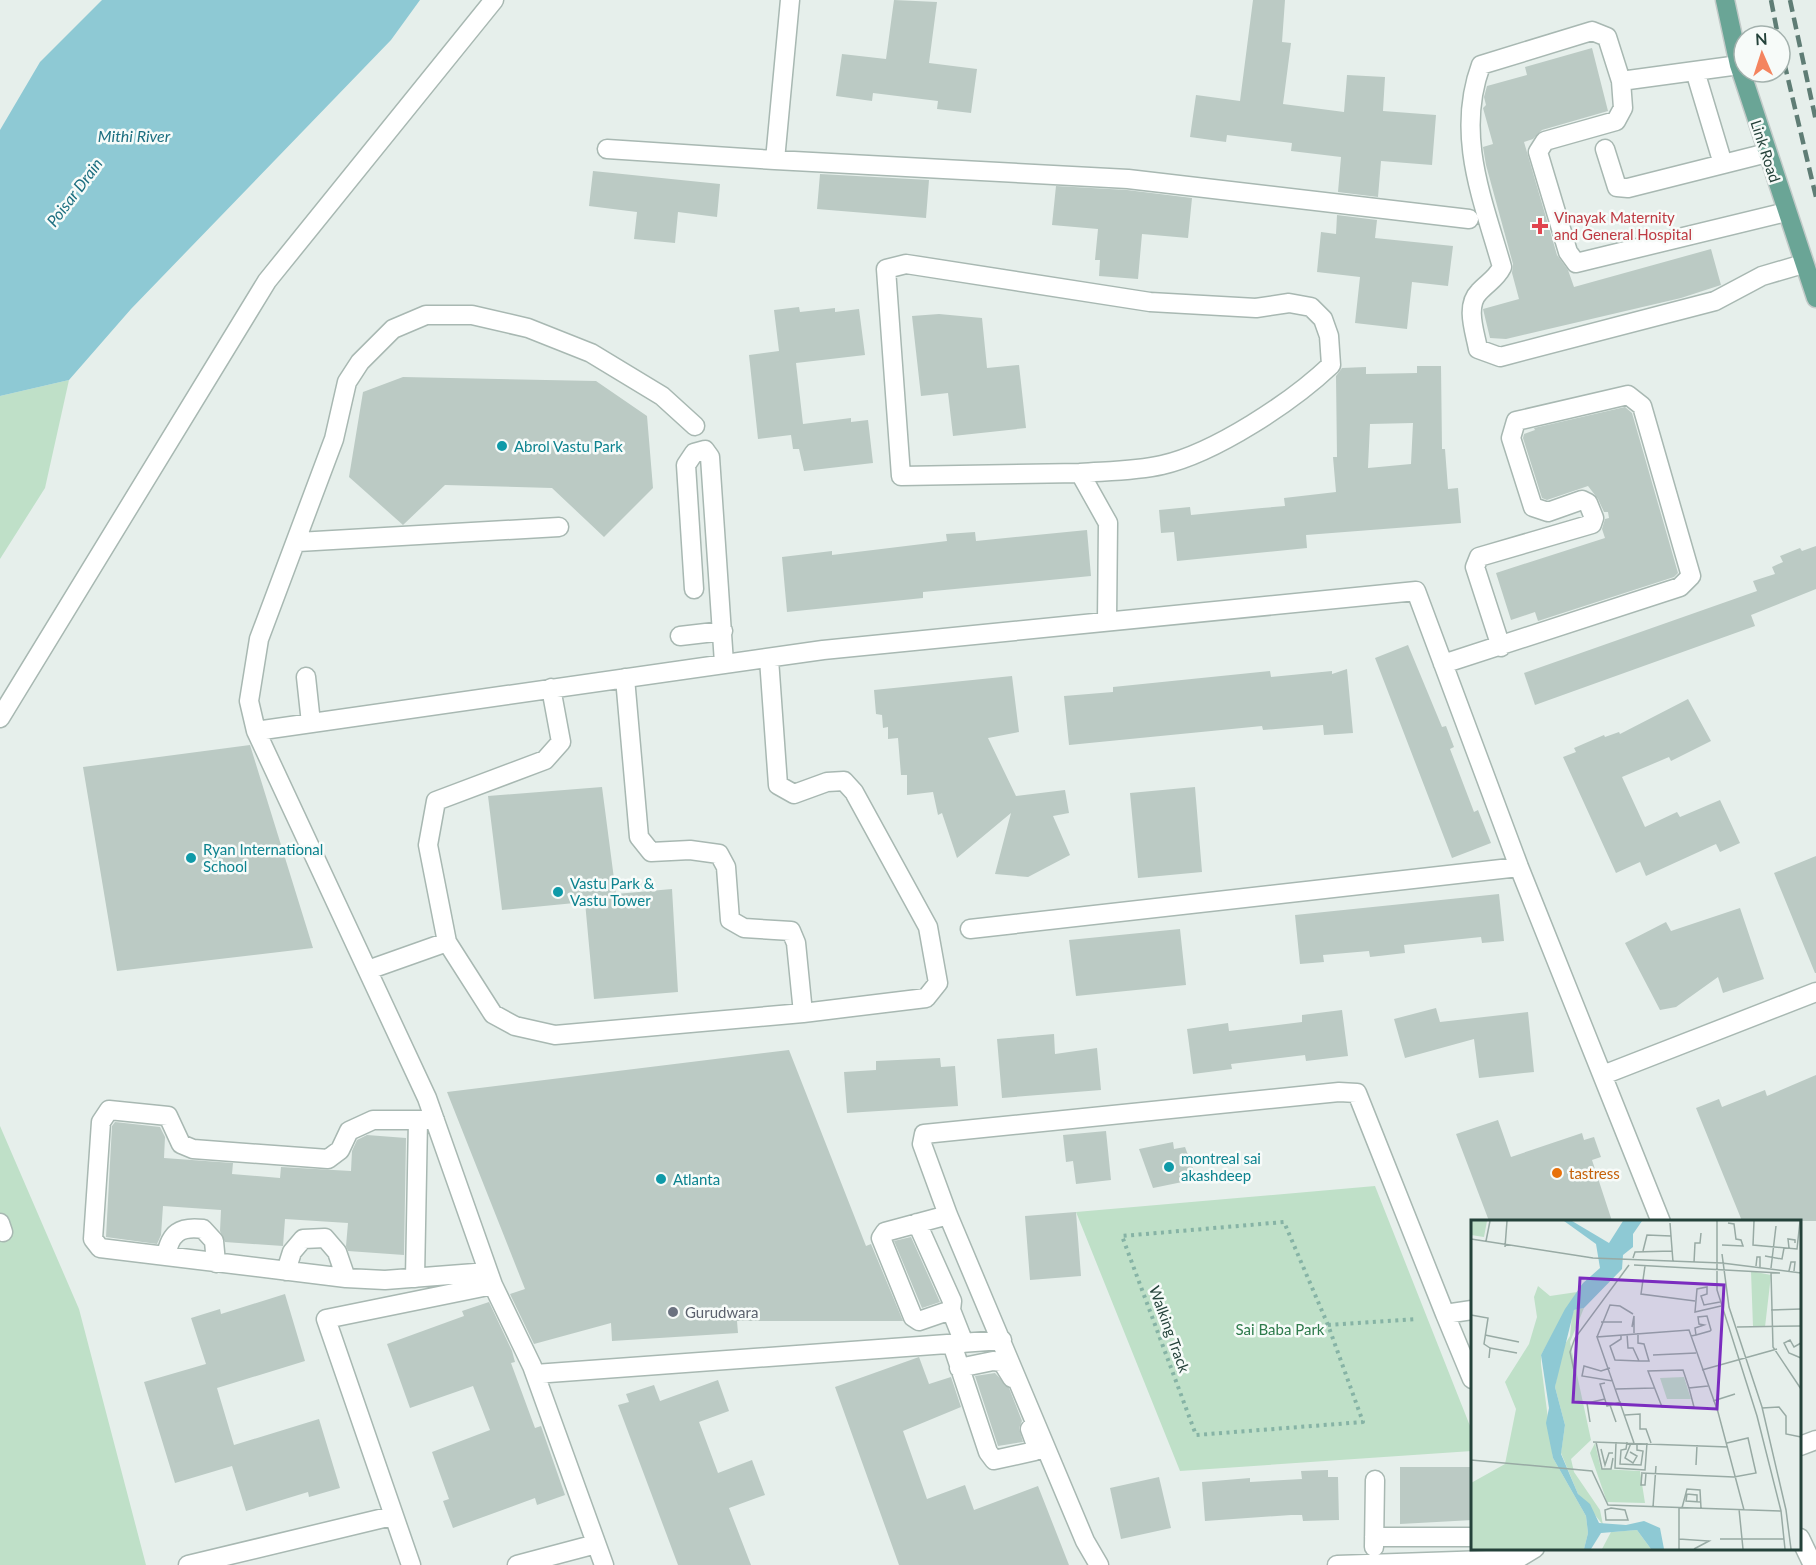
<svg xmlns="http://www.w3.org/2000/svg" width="1816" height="1565" viewBox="0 0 1816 1565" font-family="Lato,sans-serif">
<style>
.green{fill:#bfe0c8}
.water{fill:#8ec9d4}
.building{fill:#bbcac4;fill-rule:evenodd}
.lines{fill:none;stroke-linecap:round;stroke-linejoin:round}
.minor-casing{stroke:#a8b8b2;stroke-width:21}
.major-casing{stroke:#c2cac8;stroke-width:21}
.path{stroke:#86b3a5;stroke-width:4;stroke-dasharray:3 4.5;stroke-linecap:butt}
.minor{stroke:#fff;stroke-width:18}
.major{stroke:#6aa596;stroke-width:18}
.rail{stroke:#5f7d75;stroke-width:4.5;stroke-dasharray:12 6;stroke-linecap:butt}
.health-dot{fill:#e0444e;stroke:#f7fbf9;stroke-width:2}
.culture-dot{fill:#0f9aa8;stroke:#f7fbf9;stroke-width:2}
.food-dot{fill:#e8710a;stroke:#f7fbf9;stroke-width:2}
.worship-dot{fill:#6b7280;stroke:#f7fbf9;stroke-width:2}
.labels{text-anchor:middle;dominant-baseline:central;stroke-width:5;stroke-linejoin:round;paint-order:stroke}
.street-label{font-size:15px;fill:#24423a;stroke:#f7fbf9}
.health-label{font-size:15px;fill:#be3a42;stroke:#f7fbf9;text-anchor:start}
.culture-label{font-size:15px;fill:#0d838f;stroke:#f7fbf9;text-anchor:start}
.food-label{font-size:15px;fill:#c56008;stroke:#f7fbf9;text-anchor:start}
.worship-label{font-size:15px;fill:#5b616d;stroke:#f7fbf9;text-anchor:start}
.park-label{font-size:15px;fill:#2d7a4b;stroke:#f7fbf9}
.water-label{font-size:16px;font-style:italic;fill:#1c6f80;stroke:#f7fbf9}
.inset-road{fill:none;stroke:#98aaa4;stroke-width:1.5}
.view{fill:#7b2cbf;fill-opacity:0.15;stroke:#7b2cbf;stroke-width:3}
.inset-edge{fill:none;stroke:#24423a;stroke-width:3}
</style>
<rect width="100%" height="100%" fill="#e6efeb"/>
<path class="green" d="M69,380L45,488L0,559V396Z
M0,1126L79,1309L146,1565H0Z
M1375,1186L1472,1431V1451L1180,1471L1076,1212Z"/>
<path class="water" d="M102,0H420L391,40L131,309L69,380L0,396V130L40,62Z"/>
<path class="building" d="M894,0L937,2L929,63L977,69L971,113L937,109L938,101L873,93L872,101L836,96L842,54L886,59Z
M1253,0H1285L1282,42L1291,43L1283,104L1344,112L1347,75L1385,77L1383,111L1436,115L1432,165L1381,161L1378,197L1338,192L1341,157L1291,151L1292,143L1227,135L1226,142L1190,137L1196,95L1240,101Z
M1592,48L1608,111L1542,130L1533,139L1524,142L1557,255L1568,270L1574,287L1711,249L1721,285L1681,298L1506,339L1490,338L1483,309L1519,299L1512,273L1513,264L1486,165L1483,147L1493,144L1483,108L1486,105L1484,97L1487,86L1527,75L1525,67Z
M593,171L720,184L717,217L678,212L675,243L634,239L637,212L589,206Z
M820,174L929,180L926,218L817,209Z
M1056,186L1127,190L1192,198L1188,238L1142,234L1138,279L1099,276L1100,260H1095L1098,229L1052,225Z
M1337,215L1377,220L1375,238L1453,246L1448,286L1412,282L1407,329L1355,323L1360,277L1317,272L1321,232L1336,234Z
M799,307L800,312L835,308V312L859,309L865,355L796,363L803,424L851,418V422L868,420L873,463L804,471L799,449H793L791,435L758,439L749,355L779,351L774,310Z
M939,314L982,318L987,368L1019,365L1026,428L953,436L948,393L921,396L912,316Z
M1417,366H1441L1442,449H1445L1448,489L1458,488L1461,523L1306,535L1307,548L1177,561L1174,532L1161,533L1159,510L1190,507L1191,515L1262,508L1285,506L1284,498L1336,492L1333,457H1337L1336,376L1342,368L1366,367V374L1417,373ZM1413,423L1411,464L1368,468L1370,424Z
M403,377L596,381L647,416L653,488L604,537L552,488L445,485L403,525L349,477L363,392Z
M1625,407L1632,413L1678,573L1674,577L1538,621L1535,612L1511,620L1496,573L1605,538L1602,529L1605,519L1609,518L1608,512H1604L1598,499L1588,486L1547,500L1542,498L1523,438L1524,434L1535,430L1534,428Z
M1087,530L1091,576L923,592V598L787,612L782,557L832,551V555L947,541L946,534L975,532L976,541Z
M1816,546V589L1751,615L1755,626L1535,705L1524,673L1757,591L1753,581L1775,574L1772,567L1783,562L1780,556L1800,548L1802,551Z
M1408,645L1442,727L1446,726L1454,747L1450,749L1474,812L1478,810L1491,843L1452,858L1375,658Z
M1347,669L1353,733L1324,735L1323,725L1263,730L1262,726L1069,745L1064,696L1113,692V687L1270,671L1271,677L1332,671V674Z
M1012,676L1019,732L988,738L1016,796L1065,790L1069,813L1053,816L1070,855L1028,877L995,874L1011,813L957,858L942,813L938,815L933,792L907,795V775H901L898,738L888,739V727L883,728L882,715L876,714L874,690Z
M1688,699L1711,741L1671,761L1669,757L1622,777L1645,827L1677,812L1680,817L1720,800L1740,843L1720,852L1716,844L1646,876L1640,862L1616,873L1563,757L1576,752L1574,748L1604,735L1605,737L1619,732L1620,734Z
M250,745L313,948L117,971L83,767Z
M602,787L616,894L672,889L678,992L594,999L585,902L502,910L488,796Z
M1195,787L1202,872L1138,878L1130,793Z
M1816,856V973H1815L1774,873Z
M1499,894L1504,941L1482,943L1481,937L1404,945L1405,953L1370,957L1369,951L1323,955L1324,962L1300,964L1295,915Z
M1740,908L1764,979L1723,993L1718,977L1676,1007L1660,1010L1625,943L1666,922L1671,931Z
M1180,929L1186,985L1076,996L1069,940Z
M1436,1008L1440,1022L1528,1012L1534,1072L1479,1078L1474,1039L1405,1058L1394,1019Z
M1342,1010L1348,1056L1306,1061L1305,1055L1231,1064L1232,1069L1193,1074L1187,1029L1228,1023L1229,1031L1302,1022V1015Z
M1054,1034L1055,1054L1097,1048L1101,1090L1002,1098L997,1039Z
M789,1050L866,1246L871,1244L903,1321H737L738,1333L612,1341L611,1323L534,1344L510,1294L525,1289L447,1092Z
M940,1058L941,1067L955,1066L958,1106L847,1113L844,1072L876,1070V1061Z
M1816,1075V1221H1742L1696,1108L1719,1099L1722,1107L1765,1090L1767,1096Z
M1498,1120L1511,1157L1582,1133L1584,1140L1594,1137L1601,1157L1592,1160L1612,1221H1489L1456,1134Z
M115,1122L160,1127L165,1137L164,1158L233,1163L232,1174L280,1178L281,1167L351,1171L352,1151L357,1140L367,1135L406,1138L404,1255L348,1251L346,1246L348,1223L285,1219L283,1246L225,1242L220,1231L221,1210L163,1206L161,1235L157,1244L106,1237L112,1126Z
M1106,1131L1111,1180L1076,1184L1073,1161L1066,1162L1063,1135Z
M1173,1142L1174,1149L1185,1147L1197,1179L1153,1188L1139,1149Z
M1076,1212L1081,1276L1030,1280L1025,1216Z
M911,1237L940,1302L922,1308L894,1241Z
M285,1294L305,1361L217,1388L234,1445L319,1419L340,1488L309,1497L308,1492L246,1511L232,1466L175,1483L144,1382L206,1364L191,1318L220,1309L221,1314Z
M489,1302L512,1351L515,1362L511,1363L535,1428L541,1426L565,1495L537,1505L535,1498L453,1528L443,1501L449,1499L432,1452L490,1430L473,1386L410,1408L387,1344L464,1316L462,1311Z
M919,1357L929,1384L951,1377L961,1407L903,1431L927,1499L965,1485L974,1510L1038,1486L1069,1565H899L835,1387Z
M995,1373L1009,1388L1022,1421L1019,1428L1023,1442L998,1446L975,1376Z
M718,1380L729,1411L699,1422L718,1473L752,1460L765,1495L729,1508L751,1565H678L618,1405L629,1402L626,1394L654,1385L660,1401Z
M1400,1467H1473V1520L1400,1524Z
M1328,1470V1477H1338L1339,1520L1303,1521L1302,1515H1291L1205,1521L1202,1482L1250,1478V1482L1302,1479L1301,1471Z
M1159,1477L1171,1528L1121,1539L1110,1488Z"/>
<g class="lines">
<defs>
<path id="minor" d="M790,0L775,160L1128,179L1469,219
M1695,71L1723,164
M1621,81L1739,65
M607,149L775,160
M1605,149L1617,187L1628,188L1767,153
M1786,212L1576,263L1568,252L1538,152L1545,141L1616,121L1623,108L1621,81L1607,37L1592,31L1481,65C1455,135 1483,200 1502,267C1496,279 1487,283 1479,292C1465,306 1475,332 1478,349L1500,357L1715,301L1762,276L1803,264
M1080,473C1107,471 1136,471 1162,465C1215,453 1292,402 1331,365L1329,336L1323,319L1311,307L1289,303L1256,308L1150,302L906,264L886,269L901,476L1080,473L1108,523L1107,620
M298,542L559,527
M694,589L686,465L694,453L705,450L710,457L724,663
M680,636L723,631
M1443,664L1680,587L1691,576L1642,406L1628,395L1516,421L1511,438L1533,507L1548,512L1582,500L1588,503L1594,518L1592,524L1479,557L1475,567L1501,647
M306,677L311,723
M625,678L639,837L651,852L690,850L719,854L726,867L730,920L744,928L791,931L796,943L803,1013L926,998L938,983L928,927L854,792L844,781L827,782L794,794L778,785L769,659
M551,688L561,742L545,760L436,801L428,845L447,942L493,1014L515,1026L555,1035L803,1013
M0,718L267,281L494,0
M256,731L249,701L259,639L334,439L347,382L360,362L393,329L426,315H472L528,328L591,353L662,396L695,426
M970,929L1519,867
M368,970L447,942
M1603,1075L1816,992
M435,1120H373L349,1131L340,1150L328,1159L193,1149L181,1144L168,1116L109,1110L101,1122L93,1239L100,1248L346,1278L385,1280L488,1272
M0,1223L3,1232
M917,1223L952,1301L951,1310L919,1321L913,1317L881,1238L885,1232L948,1215
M166,1256C170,1233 180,1226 203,1229L214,1241L216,1263
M286,1271L292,1252L303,1239L325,1238L337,1252L346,1278
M415,1278L418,1120
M951,1310L964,1343
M1472,1310L1445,1314L1472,1379
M952,1344L988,1452L994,1460L1035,1451L1037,1448L1030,1429
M959,1368L993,1361L1002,1362L1012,1378
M535,1374L1002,1340
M1800,1446L1816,1440
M1374,1537H1472
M1800,1538L1813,1565
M1374,1547L1375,1480
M188,1565L392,1516
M411,1565L326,1319L493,1285
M517,1565L596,1544
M604,1565L532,1366L493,1285L427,1098L256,731L823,650L1416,591L1519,867L1661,1222
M1099,1565L1085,1541L948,1215L922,1144L924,1134L1339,1092L1357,1093L1445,1314
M1337,1565L1517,1559L1535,1548"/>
<path id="major" d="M1725,0L1739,65L1816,298"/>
</defs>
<use href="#minor" class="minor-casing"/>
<use href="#major" class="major-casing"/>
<path class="path" d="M1328,1325L1284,1222L1122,1236L1196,1435L1363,1422L1328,1325L1417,1319"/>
<use href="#minor" class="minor"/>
<use href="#major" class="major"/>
<path class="rail" d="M1771,0L1778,36
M1790,0L1816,121
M1780,45L1816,197"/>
</g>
<path class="health-dot" d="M1537 217h6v6h6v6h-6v6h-6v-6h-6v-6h6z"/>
<g class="culture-dot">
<circle cx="502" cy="446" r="6"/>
<circle cx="191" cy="858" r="6"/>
<circle cx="558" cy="892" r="6"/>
<circle cx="1169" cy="1167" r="6"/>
<circle cx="661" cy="1179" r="6"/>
</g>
<circle class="food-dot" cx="1557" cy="1173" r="6"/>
<circle class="worship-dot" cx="673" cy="1312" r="6"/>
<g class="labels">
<g class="street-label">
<text transform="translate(1766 151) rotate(72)">Link Road</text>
<text transform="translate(1170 1329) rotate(70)">Walking Track</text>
</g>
<g class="health-label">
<text x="1554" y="217">Vinayak Maternity<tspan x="1554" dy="17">and General Hospital</tspan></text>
</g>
<g class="culture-label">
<text x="514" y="446">Abrol Vastu Park</text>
<text x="203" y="849">Ryan International<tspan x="203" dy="17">School</tspan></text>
<text x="570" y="883">Vastu Park &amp;<tspan x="570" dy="17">Vastu Tower</tspan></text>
<text x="1181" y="1158">montreal sai<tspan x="1181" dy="17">akashdeep</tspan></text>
<text x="673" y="1179">Atlanta</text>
</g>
<g class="food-label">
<text x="1569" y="1173">tastress</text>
</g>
<g class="worship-label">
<text x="685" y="1312">Gurudwara</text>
</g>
<g class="park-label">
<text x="1280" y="1329">Sai Baba Park</text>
</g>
<g class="water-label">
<text x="134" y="135">Mithi River</text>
<text transform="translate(74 192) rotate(-53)">Poisar Drain</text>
</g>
</g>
<g transform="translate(1471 1220)">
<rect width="330" height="330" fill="#e6efeb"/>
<path d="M0,1H16L13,17L0,15ZM280,51L300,55L294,107H282ZM67,66L79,76L106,72L70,135V144L82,238L115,296L117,313L113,329H0V263L34,244L45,189L34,162L58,124L66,97L63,77ZM113,88L99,122L120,220L100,239L103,252L129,290L132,305L107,274L90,233L94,205L84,167L91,129L99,116L101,95L103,90ZM213,157L220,179H196L189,158ZM124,223L130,249L169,251L174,283L136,282L119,233ZM166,310L180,329H131L140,312Z" fill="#bfe0c8"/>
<path d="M93,1H101L138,23L152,1H171L162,14V27L152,35L151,49L113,88L103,90L84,167L94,205L90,234L107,274L119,284L128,303L155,305L173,301L189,308L193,329H180L166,310L130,313L120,329H113L117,313L115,296L82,238L75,203L78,188L70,135L94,89L112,63L129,48L125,24Z" fill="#8ec9d4"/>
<path class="inset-road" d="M246,1V70L286,196L310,291L314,329M283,1L282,25L326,29L329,1M199,3L202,42M0,19L122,38L251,43L330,53M15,21L19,1M251,25L272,26L270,20L265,19L263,4L257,3M34,27L36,1M318,28L317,19L324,20V23M172,31L176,15L200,16M251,34L258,87L291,187L315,290L320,329M294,36L311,39L313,28M162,38L164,32L201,31M223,43L224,23H229L230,13M163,45L309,53M174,46L170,74L224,81M285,46L286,37H289V47M300,48L305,6M318,51L320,42H324L323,51M300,52L302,127L330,169M249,82L233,85L230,76L236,74V67L226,69L224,92L250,86M300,90L330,89M0,95L17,98L13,124L19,128L18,138M130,102H151M161,107L163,96V113M266,107L330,106M156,114L157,128H162L168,141H178L173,124L167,123V113M14,115L48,122M150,115V119L139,126L144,140L168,141M220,116L225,115L239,111L240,110L236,96L227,97L228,104L233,105L224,108L225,115M126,117L139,85L149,86L162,94M330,123L323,127L319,120L313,123L318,133L330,138M19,128L46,133M182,135L225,133M139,148L130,151L113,146L111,156L142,161M231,150L306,129M104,155L99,132L104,118L158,45M134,163L129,164L136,186L150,182M218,168L212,150L177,151L191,187H223L218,168L237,166M145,169L183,168M242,181L264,174M139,185L145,202M291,188L308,187L315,196V214L330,217M154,195L169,194V209H175L180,223M119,202L116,183L134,179M122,222L257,227M125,222L131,249H140L142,238M145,222L144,248L174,250L176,223M156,222L155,229L150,230L149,244L170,245L172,231L166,230V223M163,223L126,117L218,110L247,192L273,290M130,229L134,245L138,233H142M159,232L166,236L162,243L154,238L160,223M0,240L121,251L137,285L310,291M225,245L226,225M170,253L263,257L285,253L277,218L256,223M171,253L170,265H174L175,253M226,282V275L216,274L215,281L230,282M182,287L185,246M140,288L154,290L157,300H135L134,290ZM211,288L216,269L229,270L230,288M268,289L272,329M208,319L238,321L223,329M249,319H313M208,329V288"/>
<path class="view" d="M109,58L253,65L246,189L102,182Z"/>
<rect width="330" height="330" class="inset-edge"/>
</g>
<g transform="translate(1762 54) rotate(357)"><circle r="28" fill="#f7fbf9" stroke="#a3b1ad" stroke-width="1.5"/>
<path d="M0-4.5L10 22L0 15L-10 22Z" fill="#f4845f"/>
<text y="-9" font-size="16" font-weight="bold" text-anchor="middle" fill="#24423a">N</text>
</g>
</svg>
